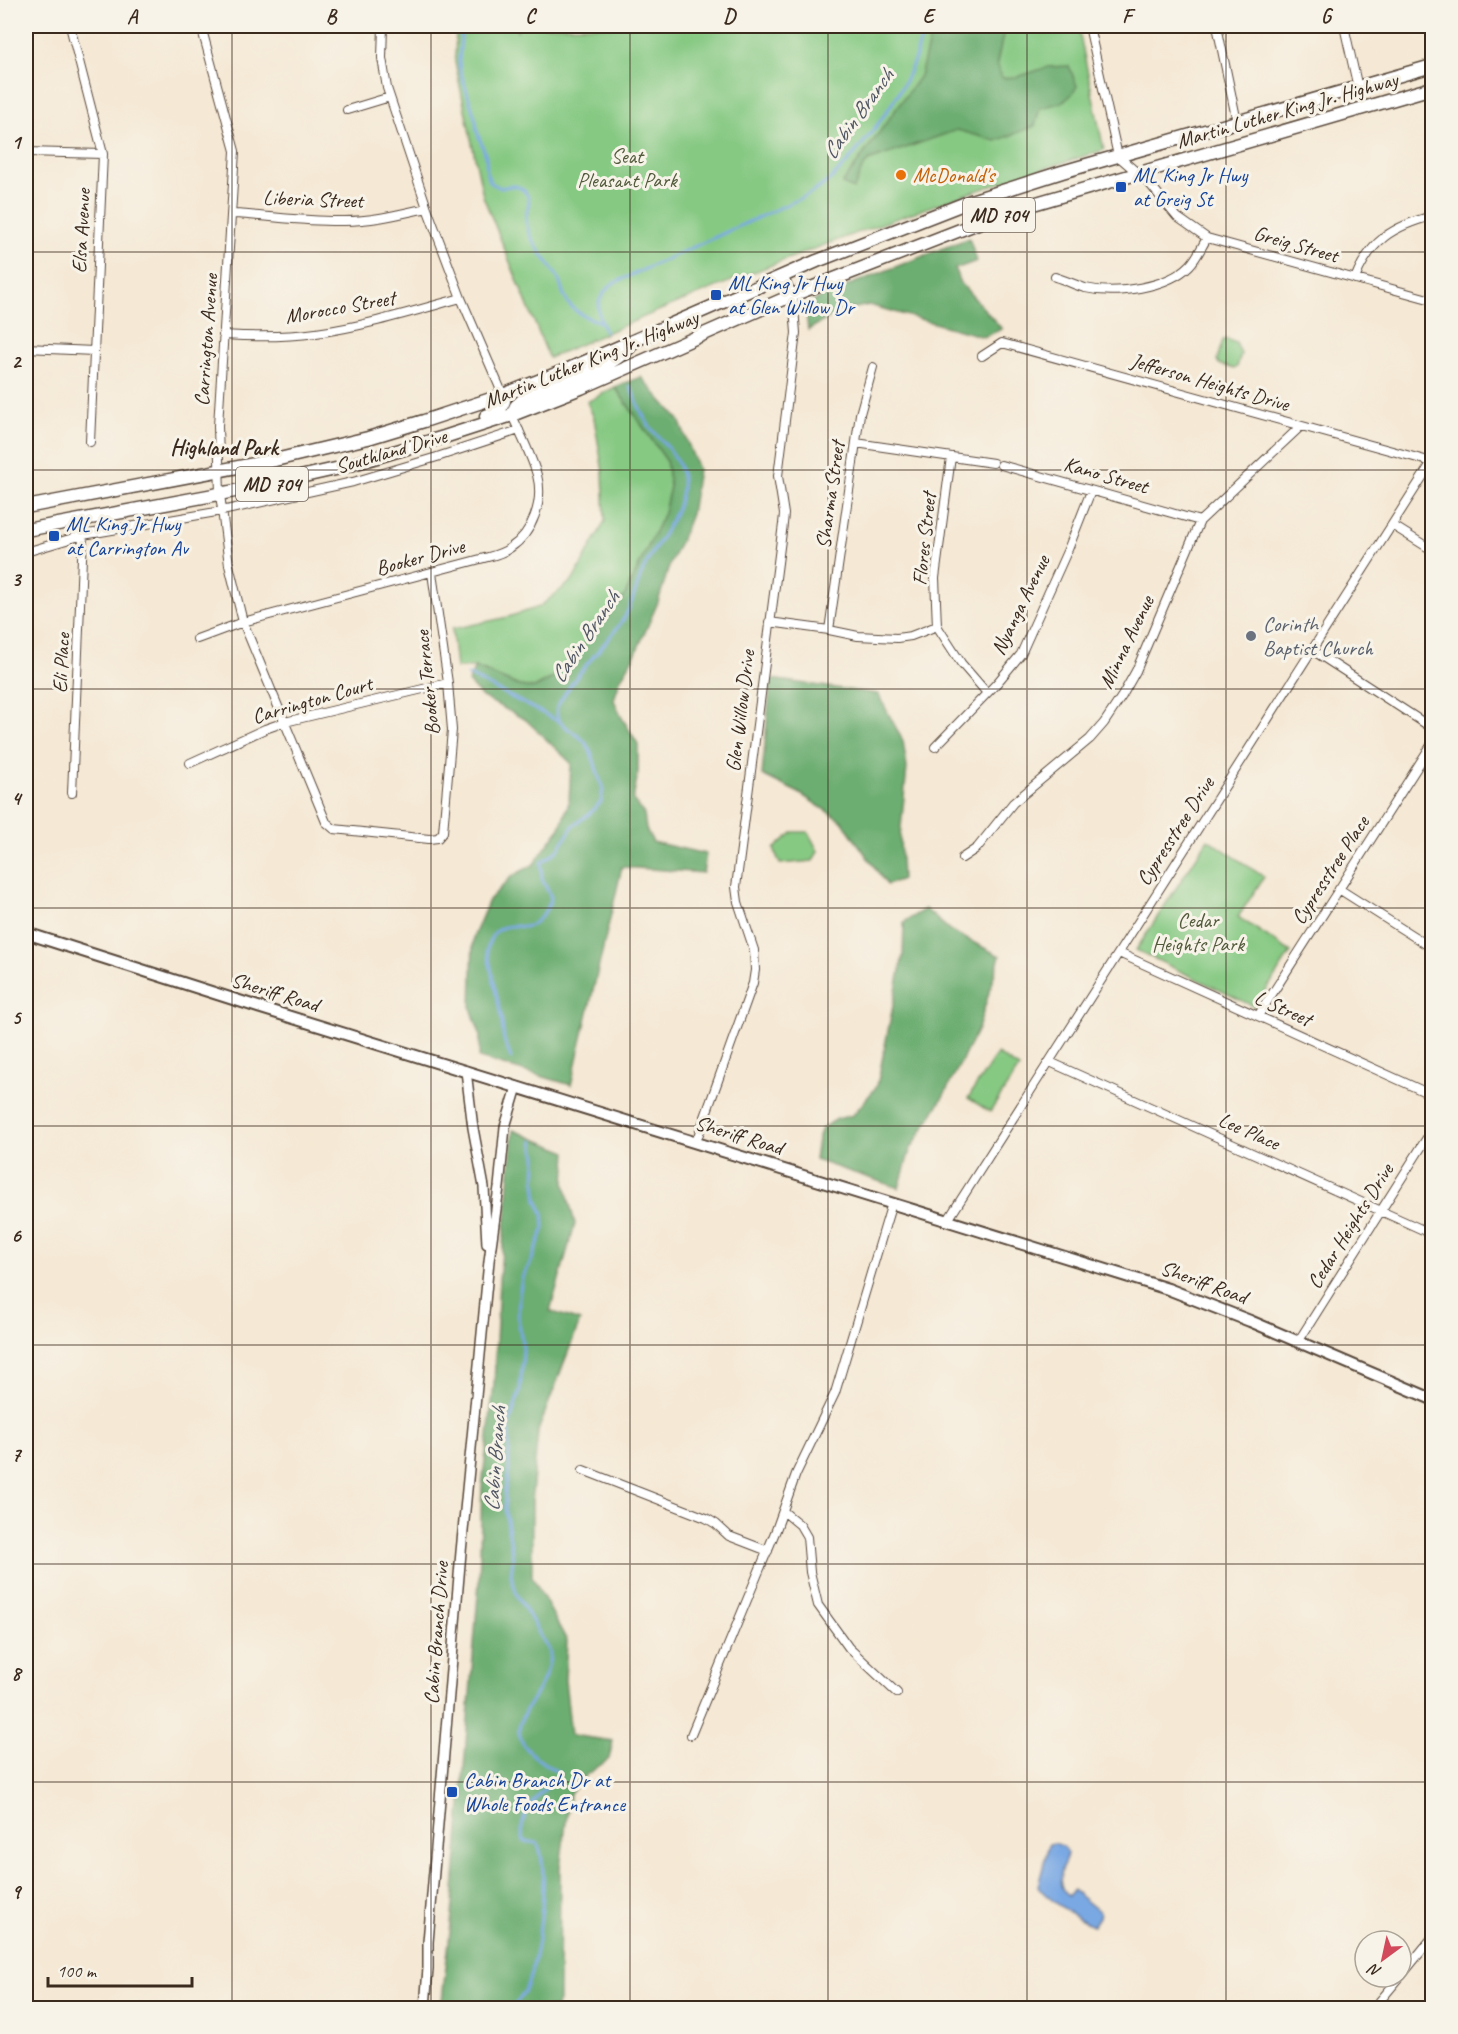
<svg xmlns="http://www.w3.org/2000/svg" width="1458" height="2034" viewBox="0 0 1458 2034" font-family="Caveat,sans-serif">
<style>
.green{fill:#86c983;stroke:#607a50;stroke-width:1.5}
.forest{fill:#6cad71;stroke:#546c48;stroke-width:1.5}
.water{fill:#79a8e3;stroke:#5a6980;stroke-width:1.5}
.lines{fill:none;stroke-linecap:round;stroke-linejoin:round}
.stream{stroke:#79a8e3;stroke-width:3}
.minor-casing{stroke:#574639;stroke-width:10}
.tertiary-casing{stroke:#574639;stroke-width:12}
.secondary-casing{stroke:#574639;stroke-width:14}
.primary-casing{stroke:#574639;stroke-width:15}
.minor{stroke:#fff;stroke-width:8}
.tertiary{stroke:#fff;stroke-width:9}
.secondary{stroke:#fff;stroke-width:10}
.primary{stroke:#fff;stroke-width:12}
.grid{fill:none;stroke:#3b2a1e;stroke-width:1.5;stroke-opacity:0.55}
.food-dot{fill:#e8710a;stroke:#f7f3e8;stroke-width:2}
.transit-dot{fill:#1a4fb4;stroke:#f7f3e8;stroke-width:2}
.worship-dot{fill:#6b7280;stroke:#f7f3e8;stroke-width:2}
.labels{text-anchor:middle;dominant-baseline:central;stroke-width:6;stroke-linejoin:round;paint-order:stroke}
.shield{fill:#f7f3e8;stroke:#73665b;stroke-width:1.5}
.shield-label{font-size:20px;font-weight:bold;fill:#3b2a1e}
.street-label{font-size:21px;fill:#3b2a1e;stroke:#f7f3e8}
.park-label{font-size:21px;fill:#525a3c;stroke:#f7f3e8}
.food-label{font-size:21px;fill:#c56008;stroke:#f7f3e8;text-anchor:start}
.transit-label{font-size:21px;fill:#164399;stroke:#f7f3e8;text-anchor:start}
.worship-label{font-size:21px;fill:#5b616d;stroke:#f7f3e8;text-anchor:start}
.water-label{font-size:22px;font-style:italic;fill:#515663;stroke:#f7f3e8}
.neighbourhood-label{font-size:22px;font-weight:bold;fill:#3b2a1e;stroke:#f7f3e8}
.neatline{fill:none;stroke:#3b2a1e;stroke-width:2}
.grid-label{font-size:20px;text-anchor:middle;font-weight:bold;fill:#3b2a1e}
</style>
<rect width="100%" height="100%" fill="#f7f3e8"/>
<filter id="ink" filterUnits="userSpaceOnUse"><feTurbulence type="fractalNoise" baseFrequency=".0167" numOctaves="2"/><feDisplacementMap in="SourceGraphic" scale="12" xChannelSelector="R" yChannelSelector="G"/><feConvolveMatrix kernelMatrix="1 2 1 2 8 2 1 2 1" color-interpolation-filters="sRGB"/></filter>
<filter id="wash" filterUnits="userSpaceOnUse"><feTurbulence type="fractalNoise" baseFrequency=".008" numOctaves="4" result="noise"/><feDisplacementMap in="SourceGraphic" scale="24" xChannelSelector="R" yChannelSelector="G"/><feGaussianBlur stdDeviation="1.35" result="paint"/><feColorMatrix in="noise" values="0 0 0 0 0 0 0 0 0 0 0 0 0 0 0 0 0 1.4 0 .05"/><feComposite in="paint" operator="in"/></filter>
<g filter="url(#wash)">
<rect width="100%" height="100%" fill="#f5e8d4"/>
<path class="green" d="M456,26H512L517,31L520,26H1078L1104,150C915,207 729,278 549,358L483,196L455,62Z
M1227,339L1236,343L1241,354L1237,367L1234,369L1219,364L1217,360L1223,340Z
M615,387L666,460L670,487L664,513L624,597L612,608L599,631L576,651L556,676L534,688L519,686L475,667L456,668L452,629L508,617L539,607L573,580L605,521L603,472L594,418L587,402Z
M793,832H808L818,851L813,861L780,864L774,849Z
M1208,839L1264,877L1238,917L1291,952L1255,1007L1136,950Z
M997,1054L1019,1068L990,1112L968,1098Z"/>
<path class="forest" d="M933,26H1005L997,63L1002,78L1017,77L1048,67L1069,66L1077,86C1069,103 1057,104 1040,108L1035,126L996,141L957,130L868,161L862,169L854,189L842,184L920,76Z
M969,238L977,261L955,269L959,281L1002,329L984,337L869,305L841,311L808,330L805,305L839,289Z
M641,377L679,420L698,469L691,514L681,540L670,564L658,602L636,653L620,680L614,700L622,718L638,744V773L633,800L644,814L646,829L653,842L706,854L703,873L622,867L571,1085L479,1058L480,1034L471,1008L473,938L489,900L512,876L533,865L560,828L569,802L571,763L526,720L482,697L468,682L475,667L519,686L535,688L556,676L576,651L598,631L612,608L624,597L664,513L670,487L666,460L615,387Z
M771,679L878,694L903,741L907,768L900,837L902,879L887,885L842,821L799,793L762,775Z
M925,909L951,931L1000,956L978,1029L943,1097L910,1150L899,1188L815,1160L818,1139L822,1128L837,1119L853,1115L877,1086L903,955L904,922Z
M513,1130L567,1152L565,1184L575,1224L550,1311L580,1321L538,1431L532,1494V1576L567,1641L565,1680L571,1735L613,1741L609,1759L585,1776L570,1794L560,1867L559,2001L556,2008H441L452,1915L479,1582L482,1486L494,1385L499,1279L507,1209Z"/>
<path class="water" d="M1054,1843L1063,1846L1067,1853C1064,1869 1053,1882 1068,1896L1073,1890L1100,1912L1099,1917L1093,1926C1081,1921 1043,1896 1038,1886L1049,1844Z"/>
<g class="lines">
<path class="stream" d="M462,26L459,61L460,70L476,121L477,132L486,156L487,175L491,183L501,188C511,185 519,184 526,193C533,203 525,211 526,220C528,242 548,260 558,278C562,286 562,296 569,304C576,313 590,319 601,322
M605,332C597,312 593,301 612,284L808,195C833,181 850,160 868,137C896,101 915,71 924,26
M468,675L558,721
M511,1058L504,1040L501,1016L487,950C490,934 498,925 515,926C519,926 522,927 525,927C538,925 549,908 551,897L542,879L541,863L558,850L573,826L590,813L601,802L603,788C596,773 595,755 585,742C575,729 553,727 557,707C574,675 600,651 621,623C632,608 635,589 642,573C655,541 689,509 681,472C676,452 659,440 648,424C640,412 636,399 630,386
M511,2008C517,2003 522,1997 525,1990C538,1964 551,1868 537,1843L524,1841C516,1821 533,1799 548,1786C548,1786 556,1782 556,1781C560,1778 558,1776 558,1772C476,1726 549,1708 550,1652L517,1595L511,1575L513,1559L505,1508V1491L509,1471V1426L520,1390L522,1367L523,1348L518,1318L519,1296L522,1278L531,1262L544,1228L543,1213L537,1200L535,1184L536,1157L533,1141"/>
</g>
</g>
<g filter="url(#ink)">
<g class="lines">
<defs>
<path id="minor" d="M70,26L103,154L90,442
M201,26L235,151L218,426L220,494L229,565L243,622L326,822L334,829L429,839L438,838L443,832L452,730L448,683L432,573
M383,26L382,58L387,88L427,208L461,298L503,395
M1089,26L1118,156L1149,183L1177,217L1207,238L1432,300
M1217,26L1237,122
M1344,26L1358,88
M347,110L390,97
M26,152L103,154
M233,214C270,216 307,222 344,221C373,221 400,214 427,208
M1055,277C1065,280 1075,285 1085,288C1115,295 1168,288 1190,265C1197,258 1202,246 1207,238
M1355,279C1370,240 1394,226 1432,216
M223,335C254,337 286,337 316,333C366,326 414,311 461,298
M26,348L94,351
M982,356L1002,343L1432,462
M856,443L993,463
M951,457L935,578L937,626L961,663L987,693
M1001,465L1200,521
M1392,525L1432,550
M26,552L83,535L222,511L353,482L437,457L519,430
M769,622L829,630L858,636L897,638L911,636L937,626
M829,630L860,414L873,367
M197,639L243,622L488,557C496,555 503,553 510,548C533,533 544,501 537,475C531,454 520,434 512,415
M1312,650L1432,728
M935,747L997,683L1021,654L1069,547L1091,491
M190,763L265,729L285,722L448,683
M72,793L83,535
M962,858L977,848L1013,803L1090,739L1104,723L1122,696L1136,671L1200,521L1301,426
M1339,889L1432,948
M1119,953L1432,1095
M1258,1016L1432,744
M1050,1062L1432,1234
M696,1142L753,983L755,970L754,950L738,902L736,887L783,524L784,514L778,476L796,333L793,295L783,276
M948,1220L1432,462
M1298,1342L1432,1130
M583,1470L706,1518L716,1524L729,1536L768,1551
M783,1511L800,1525L807,1537L810,1572L818,1605L849,1648L897,1693
M691,1735L776,1530L796,1474L835,1393L892,1203
M1401,1976L1432,1938
M1374,2008L1400,1977"/>
<path id="tertiary" d="M466,1071L473,1128L484,1187L487,1244
M425,2008L428,1968V1942L461,1552L489,1261L499,1187L505,1127L517,1087"/>
<path id="secondary" d="M26,933L258,1007L1168,1289L1250,1321L1432,1399"/>
<path id="primary" d="M512,415L516,406L524,399C553,387 614,369 632,344
M486,416L500,410L504,401L503,395
M26,507L275,460L368,438L424,421L503,395L571,368L817,261L971,201L1062,172L1432,66
M26,530L251,488L340,468L444,437L512,415L581,388L793,295L1009,211L1432,88"/>
</defs>
<use href="#minor" class="minor-casing"/>
<use href="#tertiary" class="tertiary-casing"/>
<use href="#secondary" class="secondary-casing"/>
<use href="#primary" class="primary-casing"/>
<use href="#minor" class="minor"/>
<use href="#tertiary" class="tertiary"/>
<use href="#secondary" class="secondary"/>
<use href="#primary" class="primary"/>
</g>
</g>
<path class="grid" d="M232,26V2008M431,26V2008M630,26V2008M828,26V2008M1027,26V2008M1226,26V2008M26,252H1432M26,470H1432M26,689H1432M26,908H1432M26,1126H1432M26,1345H1432M26,1564H1432M26,1782H1432"/>
<circle class="food-dot" cx="901" cy="175" r="6"/>
<g class="transit-dot">
<rect x="1115" y="181" width="12" height="12" rx="3"/>
<rect x="710" y="289" width="12" height="12" rx="3"/>
<rect x="48" y="530" width="12" height="12" rx="3"/>
<rect x="446" y="1786" width="12" height="12" rx="3"/>
</g>
<circle class="worship-dot" cx="1251" cy="636" r="6"/>
<g class="labels">
<g class="shield">
<rect x="963" y="198" width="72" height="34" rx="4.5"/>
<rect x="236" y="467" width="72" height="34" rx="4.5"/>
</g>
<g class="shield-label">
<text x="999" y="215">MD 704</text>
<text x="272" y="484">MD 704</text>
</g>
<g class="street-label">
<text transform="translate(1287 110) rotate(-16)">Martin Luther King Jr. Highway</text>
<text transform="translate(313 199) rotate(2)">Liberia Street</text>
<text transform="translate(81 231) rotate(-87)">Elsa Avenue</text>
<text transform="translate(1296 244) rotate(16)">Greig Street</text>
<text transform="translate(340 307) rotate(-10)">Morocco Street</text>
<text transform="translate(206 340) rotate(-86)">Carrington Avenue</text>
<text transform="translate(591 359) rotate(-22)">Martin Luther King Jr. Highway</text>
<text transform="translate(1210 382) rotate(16)">Jefferson Heights Drive</text>
<text transform="translate(391 451) rotate(-16)">Southland Drive</text>
<text transform="translate(1106 475) rotate(16)">Kano Street</text>
<text transform="translate(830 495) rotate(-82)">Sharma Street</text>
<text transform="translate(924 539) rotate(-84)">Flores Street</text>
<text transform="translate(420 557) rotate(-15)">Booker Drive</text>
<text transform="translate(1020 605) rotate(-64)">Nyanga Avenue</text>
<text transform="translate(1126 642) rotate(-64)">Minna Avenue</text>
<text transform="translate(61 663) rotate(-87)">Eli Place</text>
<text transform="translate(427 683) rotate(-96)">Booker Terrace</text>
<text transform="translate(312 700) rotate(-16)">Carrington Court</text>
<text transform="translate(740 711) rotate(-83)">Glen Willow Drive</text>
<text transform="translate(1175 831) rotate(-57)">Cypresstree Drive</text>
<text transform="translate(1330 870) rotate(-57)">Cypresstree Place</text>
<text transform="translate(275 992) rotate(17)">Sheriff Road</text>
<text transform="translate(1283 1008) rotate(24)">L Street</text>
<text transform="translate(1249 1131) rotate(24)">Lee Place</text>
<text transform="translate(739 1135) rotate(17)">Sheriff Road</text>
<text transform="translate(1350 1226) rotate(-58)">Cedar Heights Drive</text>
<text transform="translate(1204 1282) rotate(20)">Sheriff Road</text>
<text transform="translate(436 1633) rotate(-86)">Cabin Branch Drive</text>
</g>
<g class="park-label">
<text x="627" y="156">Seat<tspan x="627" dy="24">Pleasant Park</tspan></text>
<text x="1198" y="920">Cedar<tspan x="1198" dy="24">Heights Park</tspan></text>
</g>
<g class="food-label">
<text x="913" y="175">McDonald's</text>
</g>
<g class="transit-label">
<text x="1133" y="175">ML King Jr Hwy<tspan x="1133" dy="24">at Greig St</tspan></text>
<text x="728" y="283">ML King Jr Hwy<tspan x="728" dy="24">at Glen Willow Dr</tspan></text>
<text x="66" y="524">ML King Jr Hwy<tspan x="66" dy="24">at Carrington Av</tspan></text>
<text x="464" y="1780">Cabin Branch Dr at<tspan x="464" dy="24">Whole Foods Entrance</tspan></text>
</g>
<g class="worship-label">
<text x="1263" y="624">Corinth<tspan x="1263" dy="24">Baptist Church</tspan></text>
</g>
<g class="water-label">
<text transform="translate(858 114) rotate(-54)">Cabin Branch</text>
<text transform="translate(585 637) rotate(-56)">Cabin Branch</text>
<text transform="translate(495 1459) rotate(-86)">Cabin Branch</text>
</g>
<g class="neighbourhood-label">
<text x="224" y="448">Highland Park</text>
</g>
</g>
<rect width="1458" height="2034" fill="none" stroke="#f7f3e8" stroke-width="66"/>
<g transform="translate(1383 1959) rotate(213)"><circle r="28" fill="#f7f3e8" stroke="#aca397" stroke-width="1.5"/>
<path d="M0-4.5L10 22L0 15L-10 22Z" fill="#d1495b"/>
<text y="-9" font-size="16" font-weight="bold" text-anchor="middle" fill="#3b2a1e">N</text>
</g>
<path d="M48 1977v9h144v-9" fill="none" stroke="#3b2a1e" stroke-width="3"/>
<text x="57" y="1977" font-size="18" fill="#3b2a1e" stroke="#f7f3e8" stroke-width="4.5" paint-order="stroke">100 m</text>
<rect x="33" y="33" width="1392" height="1968" class="neatline"/>
<g class="grid-label">
<text x="132" y="23">A</text>
<text x="331" y="23">B</text>
<text x="530" y="23">C</text>
<text x="729" y="23">D</text>
<text x="928" y="23">E</text>
<text x="1127" y="23">F</text>
<text x="1326" y="23">G</text>
<text x="16" y="149">1</text>
<text x="16" y="368">2</text>
<text x="16" y="586">3</text>
<text x="16" y="805">4</text>
<text x="16" y="1024">5</text>
<text x="16" y="1242">6</text>
<text x="16" y="1461">7</text>
<text x="16" y="1680">8</text>
<text x="16" y="1898">9</text>
</g>
</svg>
